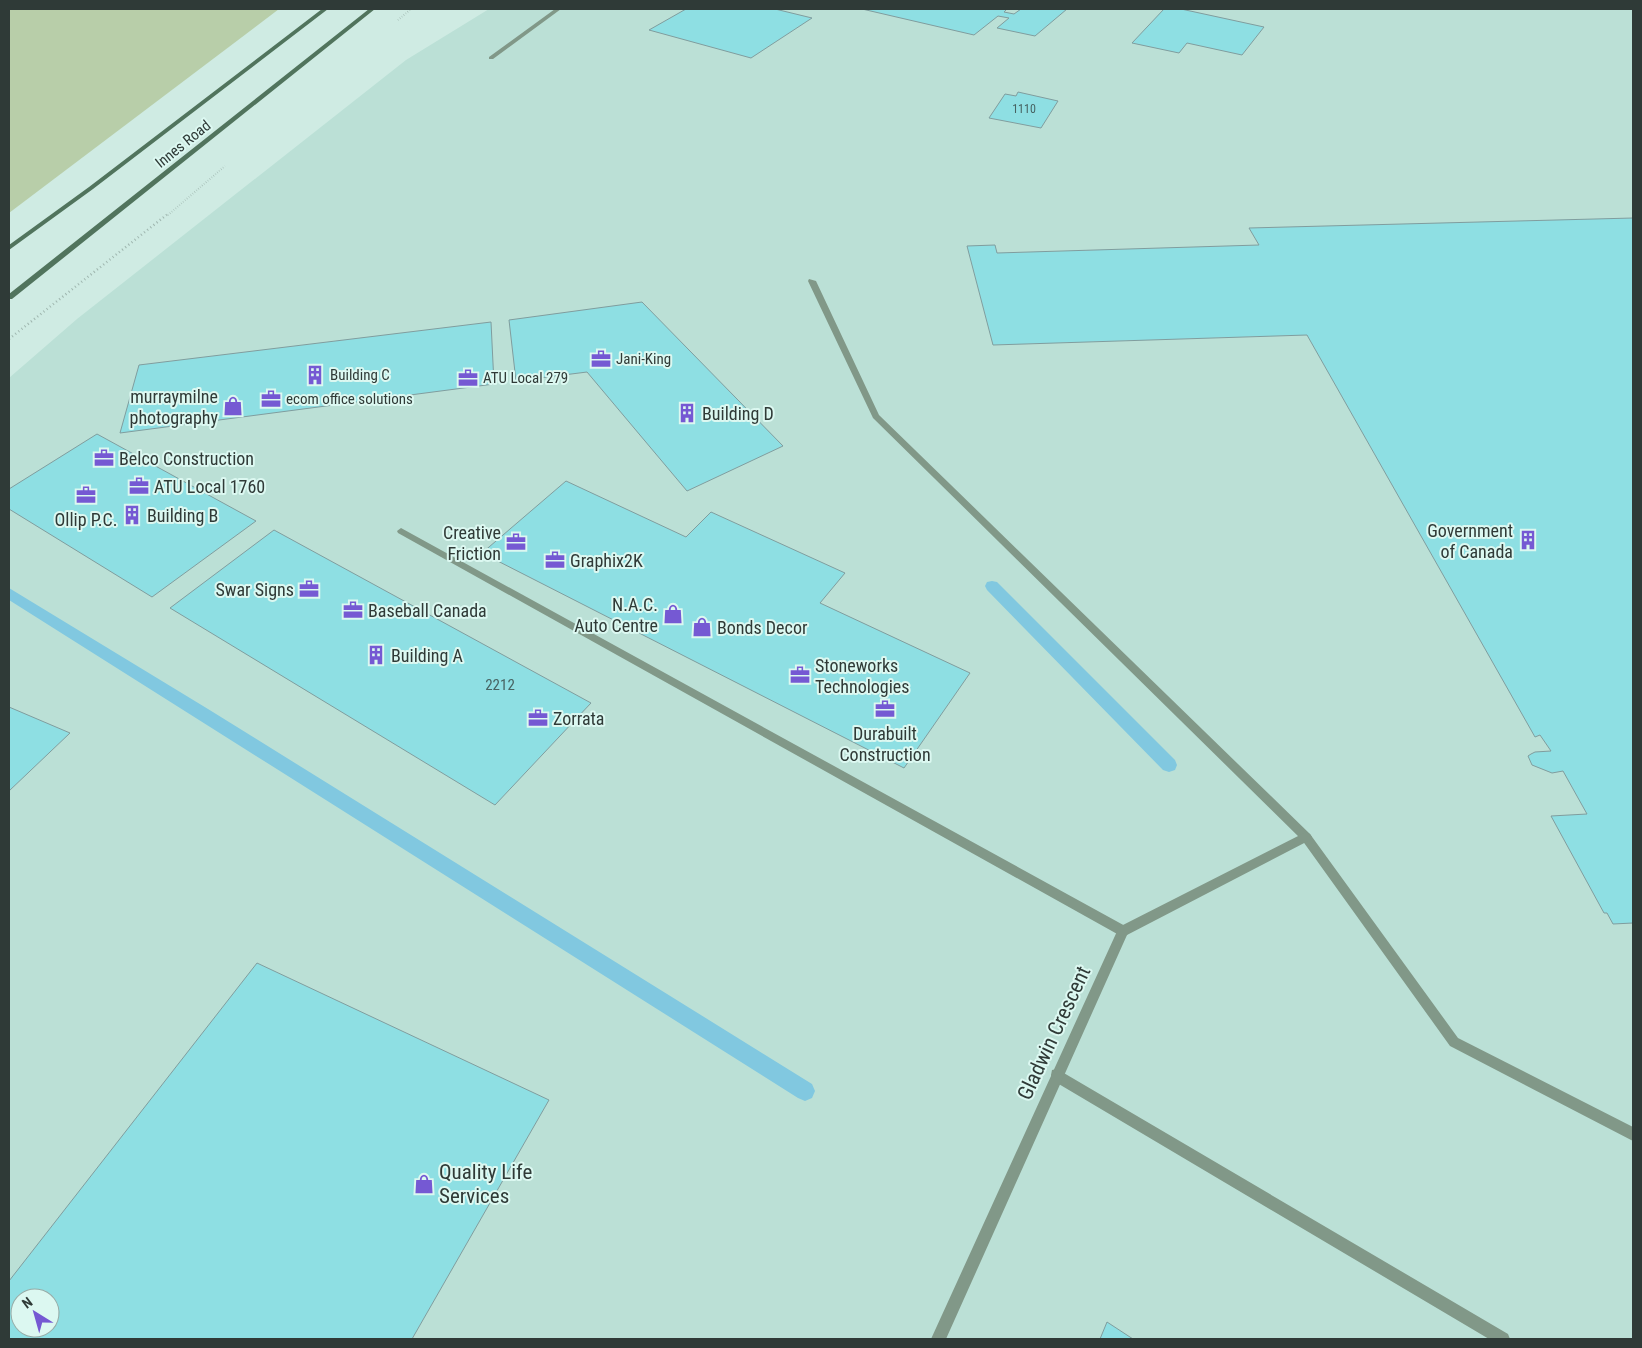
<svg xmlns="http://www.w3.org/2000/svg" width="1642" height="1348" viewBox="0 0 1642 1348" font-family="'Roboto Condensed',sans-serif">
<style>
.built{fill:#bbe0d6;fill-rule:evenodd}
.green{fill:#b8cea9}
.lines{fill:none;stroke-linecap:round;stroke-linejoin:round}
.stream{fill:#81c8e0;fill-rule:evenodd}
.building{fill:#8edfe3;stroke:#809d9e;fill-rule:evenodd}
.path-far1{stroke:#9fb6af;stroke-width:2;stroke-dasharray:0.5 2;stroke-linecap:butt}
.path{stroke:#9fb6af;stroke-width:2.5;stroke-dasharray:1 3;stroke-linecap:butt}
.service{fill:#819888;fill-rule:evenodd}
.minor{fill:#819888;fill-rule:evenodd}
.secondary{fill:#51745d;fill-rule:evenodd}
.labels{text-anchor:middle;dominant-baseline:central;stroke-width:4;stroke-linejoin:round;paint-order:stroke}
.far-number-label{font-size:12px;fill:#476362}
.far-street-label{font-size:15px;fill:#2f3a37;stroke:#dcf8f1}
.far-poi-label{font-size:15px;fill:#2f3a37;stroke:#dcf8f1;text-anchor:start}
.number-label{font-size:15px;fill:#476362}
.poi-label{font-size:18px;fill:#2f3a37;stroke:#dcf8f1;text-anchor:start}
.near-street-label{font-size:21px;fill:#2f3a37;stroke:#dcf8f1}
.near-poi-label{font-size:21px;fill:#2f3a37;stroke:#dcf8f1;text-anchor:start}
</style>
<rect width="100%" height="100%" fill="#cfebe3"/>
<path class="built" d="M489,9H1633V1339H9V378L77,319L406,60ZM20,1298H50V1328H20Z"/>
<path class="green" d="M12,9H279L9,213V10Z"/>
<g class="lines">
<path class="stream" d="M992,581L997,582L1175,760L1177,765L1175,770L1169,772L1163,770L987,590L985,586L987,582Z
M9,588L208,709L812,1084L815,1091L812,1098L805,1101L798,1098L9,600Z"/>
</g>
<path class="building" d="M686,9H775L812,18L751,58L649,30Z
M862,9H1007L1004,12L1014,14L1021,9H1067L1035,36L997,28L1009,18L998,16L974,35Z
M1164,9H1181L1264,27L1242,55L1187,43L1179,53L1132,43Z
M1018,92L1058,101L1041,128L989,118L1005,94L1016,96Z
M1633,218V923L1613,924L1607,913H1604L1551,816L1587,814L1563,771L1552,773L1532,765L1528,756L1531,754L1535,752L1551,751L1540,735L1535,737L1307,335L993,345L967,246L995,245L997,253L1259,245L1249,228Z
M642,302L783,446L687,491L587,372L516,381L509,320Z
M491,322L494,384L120,433L139,365Z
M97,434L256,521L152,597L9,509V489Z
M566,481L686,537L711,512L845,573L820,603L970,673L904,768L482,553Z
M274,530L591,703L495,805L170,608Z
M9,707L70,733L9,791Z
M257,963L549,1100L412,1339H9V1281ZM20,1298H50V1328H20Z
M1107,1322L1133,1339H1100Z"/>
<g class="lines">
<path class="path-far1" d="M398,20L411,9
M168,215L225,166"/>
<path class="path" d="M9,339L169,213"/>
<path class="service" d="M809,279L816,281L879,415L1310,834L1458,1038L1633,1127V1141L1450,1046L1302,840L873,418L808,281Z
M401,528L1127,927L1129,931L1127,935L1123,937L1119,935L398,533L397,531Z
M1057,1069L1508,1334L1510,1339H1489L1052,1080L1051,1075L1052,1070Z"/>
<path class="minor" d="M555,9H561L493,59H489V57Z
M1306,832L1310,834L1312,837L1310,840L1127,935L946,1339H931L1119,927Z"/>
<path class="secondary" d="M322,9H328L93,189L9,250V245L89,187Z
M369,9H375L12,299H9V294Z"/>
</g>
<defs>
<symbol id="office-bare" viewBox="-9 -9 18 18"><path d="M-6-3h4V-5.5h4V-3h4V5H-6ZM-1-4.5V-3h2v-1.5ZM-6 0V1H6V0Z" fill="#7559d3" stroke="#dcf8f1" stroke-width="2.5" paint-order="stroke"/></symbol>
<symbol id="building-bare" viewBox="-9 -9 18 18"><path d="M-4-6H4V6H1V3H-1V6H-4ZM-2.5-4.3h1.7v1.8h-1.7ZM.8-4.3h1.7v1.8H.8ZM-2.5-1h1.7V.8h-1.7ZM.8-1h1.7V.8H.8Z" fill="#7559d3" stroke="#dcf8f1" stroke-width="2.5" paint-order="stroke"/></symbol>
<symbol id="shop-bare" viewBox="-9 -9 18 18"><path d="M-5-2.5h2.3a2.7 3.5 0 0 1 5.4 0H5L5.5 6h-11ZM-1.5-2.5h3a1.5 2.3 0 0 0-3 0Z" fill="#7559d3" stroke="#dcf8f1" stroke-width="2.5" paint-order="stroke"/></symbol>
</defs>
<g fill-rule="evenodd">
<use href="#office-bare" x="587" y="345" width="28" height="28"/>
<use href="#building-bare" x="301" y="361" width="28" height="28"/>
<use href="#office-bare" x="454" y="364" width="28" height="28"/>
<use href="#office-bare" x="257" y="385" width="28" height="28"/>
<use href="#shop-bare" x="219" y="392" width="28" height="28"/>
<use href="#building-bare" x="673" y="399" width="28" height="28"/>
<use href="#office-bare" x="90" y="444" width="28" height="28"/>
<use href="#office-bare" x="125" y="472" width="28" height="28"/>
<use href="#office-bare" x="72" y="481" width="28" height="28"/>
<use href="#building-bare" x="118" y="501" width="28" height="28"/>
<use href="#building-bare" x="1514" y="526" width="28" height="28"/>
<use href="#office-bare" x="502" y="528" width="28" height="28"/>
<use href="#office-bare" x="541" y="546" width="28" height="28"/>
<use href="#office-bare" x="295" y="575" width="28" height="28"/>
<use href="#office-bare" x="339" y="596" width="28" height="28"/>
<use href="#shop-bare" x="659" y="600" width="28" height="28"/>
<use href="#shop-bare" x="688" y="613" width="28" height="28"/>
<use href="#building-bare" x="362" y="641" width="28" height="28"/>
<use href="#office-bare" x="786" y="661" width="28" height="28"/>
<use href="#office-bare" x="871" y="695" width="28" height="28"/>
<use href="#office-bare" x="524" y="704" width="28" height="28"/>
<use href="#shop-bare" x="410" y="1170" width="28" height="28"/>
</g>
<g class="labels">
<g class="far-number-label">
<text x="1024" y="109">1110</text>
</g>
<g class="far-street-label">
<text transform="translate(183 144) rotate(-39)">Innes Road</text>
</g>
<g class="far-poi-label">
<text x="616" y="359">Jani-King</text>
<text x="330" y="375">Building C</text>
<text x="483" y="378">ATU Local 279</text>
<text x="286" y="399">ecom office solutions</text>
</g>
<g class="number-label">
<text x="500" y="685">2212</text>
</g>
<g class="poi-label">
<text x="218" y="396" text-anchor="end">murraymilne<tspan x="218" dy="21">photography</tspan></text>
<text x="702" y="413">Building D</text>
<text x="119" y="458">Belco Construction</text>
<text x="154" y="486">ATU Local 1760</text>
<text x="147" y="515">Building B</text>
<text x="86" y="519" text-anchor="middle">Ollip P.C.</text>
<text x="1513" y="530" text-anchor="end">Government<tspan x="1513" dy="21">of Canada</tspan></text>
<text x="501" y="532" text-anchor="end">Creative<tspan x="501" dy="21">Friction</tspan></text>
<text x="570" y="560">Graphix2K</text>
<text x="294" y="589" text-anchor="end">Swar Signs</text>
<text x="658" y="604" text-anchor="end">N.A.C.<tspan x="658" dy="21">Auto Centre</tspan></text>
<text x="368" y="610">Baseball Canada</text>
<text x="717" y="627">Bonds Decor</text>
<text x="391" y="655">Building A</text>
<text x="815" y="665">Stoneworks<tspan x="815" dy="21">Technologies</tspan></text>
<text x="553" y="718">Zorrata</text>
<text x="885" y="733" text-anchor="middle">Durabuilt<tspan x="885" dy="21">Construction</tspan></text>
</g>
<g class="near-street-label">
<text transform="translate(1054 1033) rotate(-65)">Gladwin Crescent</text>
</g>
<g class="near-poi-label">
<text x="439" y="1172">Quality Life<tspan x="439" dy="24">Services</tspan></text>
</g>
</g>
<rect width="1642" height="1348" fill="none" stroke="#2f3a37" stroke-width="20"/>
<g transform="translate(35 1313) rotate(323)"><circle r="24" fill="#dcf8f1" stroke="#97aca7"/>
<path d="M0-4L9 19L0 12L-9 19Z" fill="#7559d3"/>
<text y="-8" font-size="14" font-weight="bold" text-anchor="middle" fill="#2f3a37">N</text>
</g>
</svg>
